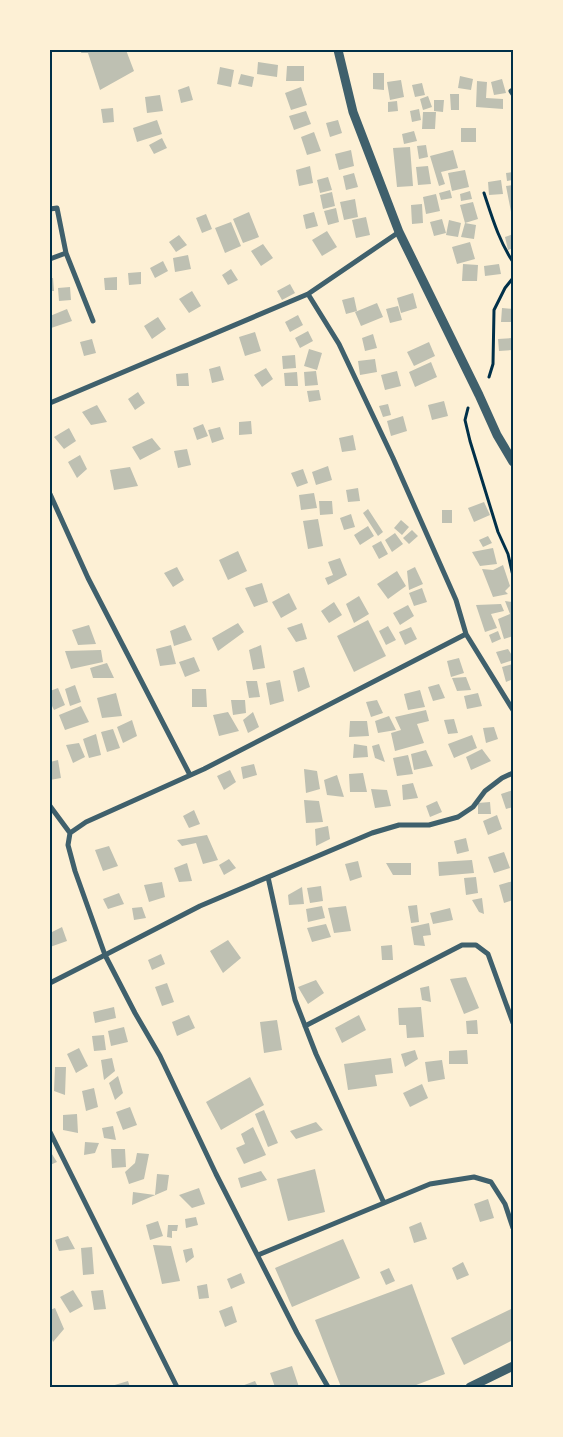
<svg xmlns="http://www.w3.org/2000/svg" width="563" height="1437" viewBox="0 0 563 1437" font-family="Poppins,sans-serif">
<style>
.building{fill:#bec0b2}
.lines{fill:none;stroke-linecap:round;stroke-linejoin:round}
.path{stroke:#003049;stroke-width:3}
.minor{stroke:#3f606c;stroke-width:5}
.tertiary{stroke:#3f606c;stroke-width:9}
.neatline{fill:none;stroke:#003049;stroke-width:2}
</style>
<rect width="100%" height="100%" fill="#fdf0d5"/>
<path class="building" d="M82,50H126L134,71L100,90L88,53H81Z
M258,62L278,65L277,77L257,74Z
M287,66H304V81H286Z
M220,67L234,70L231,87L217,84Z
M373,73H384V90L373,89Z
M241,74L254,77L252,87L238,84Z
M460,76L473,79L471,90L458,88Z
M502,79L506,93L494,95L491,82Z
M401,80L404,97L390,100L387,82Z
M477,81L487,82L486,98L503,99V109L476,107Z
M422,83L425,95L415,97L412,85Z
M189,86L193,100L181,103L178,90Z
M301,87L307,105L291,110L285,93Z
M450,94H459V110H451Z
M160,95L163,111L147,113L145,97Z
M428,96L432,107L423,110L420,99Z
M434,100H444L443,112L434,111Z
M397,101L398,111L388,112V102Z
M113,108L114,122L103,123L101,109Z
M419,109L421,120L412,122L410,111Z
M306,111L311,124L294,130L289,116Z
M423,112H436L435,129H422Z
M157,120L162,134L137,142L133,128Z
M338,120L342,133L330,137L326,123Z
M461,128H476V142H461Z
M414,131L417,141L404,144L402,134Z
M314,132L321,151L307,155L301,137Z
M162,138L167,148L154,154L149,145Z
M426,145L428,157L419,159L417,146Z
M410,147L413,186L397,187L393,148Z
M351,150L354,166L339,170L335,154Z
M453,150L458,168L441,172L445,184L439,186L430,156Z
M310,166L313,183L299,186L296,170Z
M428,166L431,184L418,185L416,167Z
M465,170L469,187L452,191L448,173Z
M513,172V180L507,181L506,173Z
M354,173L358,187L346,190L343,176Z
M328,177L332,190L320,193L317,180Z
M501,180L503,194L489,195L488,182Z
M513,185V217H512L506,186Z
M450,190L452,198L441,200L439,193Z
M470,191L472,199L461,201L460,194Z
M332,192L335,206L323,209L320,195Z
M436,194L440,211L426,214L423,197Z
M355,199L358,217L344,220L340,202Z
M473,202L478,219L465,223L476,225L474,239L461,237L465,223L460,205Z
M422,204L423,223L412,224L411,205Z
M336,208L339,222L328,225L324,211Z
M249,212L259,237L243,243L233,219Z
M314,212L318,226L306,229L303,215Z
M206,214L212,229L202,233L196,218Z
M366,217L370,235L356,238L352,220Z
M442,219L446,233L434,236L430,222Z
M449,220L461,223L458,237L446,235Z
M231,222L241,246L225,253L215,228Z
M327,231L337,247L322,256L312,240Z
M513,234V248L508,250L505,237Z
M179,235L187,245L176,252L169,242Z
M470,242L475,259L457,264L452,247Z
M263,244L273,258L261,266L251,251Z
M188,255L191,269L175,272L173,258Z
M163,261L168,271L155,278L150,268Z
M463,264L478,265L477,281H462Z
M499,264L501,274L485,276L484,266Z
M231,269L238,280L228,285L222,275Z
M141,272V284L129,285L128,273Z
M117,277V290H105L104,278Z
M50,278H53L54,291H50Z
M290,284L295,293L282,300L277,291Z
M70,287L71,300L59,301L58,288Z
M192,291L201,306L189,313L179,299Z
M413,293L417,308L401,313L397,298Z
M354,297L357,311L346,314L342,300Z
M377,303L383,317L361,326L355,312Z
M398,306L402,320L390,323L386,309Z
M502,308L513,309V322H501Z
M67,309L72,321L51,328L50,316Z
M298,315L303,325L290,332L285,322Z
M158,317L166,329L152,339L144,326Z
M308,331L313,341L300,348L295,338Z
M255,332L261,351L245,356L239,337Z
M373,334L377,348L365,351L362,338Z
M513,338V350L499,351L498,339Z
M92,339L96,353L84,356L80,342Z
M429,342L435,356L414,366L407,352Z
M309,349L322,353L317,370L304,366Z
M295,355L296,368L283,369L282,356Z
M375,359L377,372L360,375L358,361Z
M431,362L437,377L415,387L409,372Z
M220,366L224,380L212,383L209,369Z
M266,368L273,379L262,387L254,375Z
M316,371L318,385L305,386L304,372Z
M397,371L401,386L385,390L381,375Z
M297,372L298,386H285L284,373Z
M188,373L189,386H177L176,374Z
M319,390L321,400L309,402L307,391Z
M138,392L145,403L135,410L128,399Z
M444,401L448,416L432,420L428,405Z
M388,404L391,415L383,417L379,406Z
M97,405L107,422L91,425L82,412Z
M403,416L407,431L391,436L387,421Z
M251,421L252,434L239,435V422Z
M203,424L208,436L197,440L193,428Z
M220,427L224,439L212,443L208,430Z
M69,428L76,441L64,449L54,437Z
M353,435L356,450L342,452L339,438Z
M152,438L161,449L140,460L132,447Z
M187,449L191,465L178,468L174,451Z
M80,455L87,469L77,478L68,462Z
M328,466L332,480L316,485L312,472Z
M130,467L138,486L114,490L110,470Z
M303,469L308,483L297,487L291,473Z
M358,488L360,501L348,502L346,490Z
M314,493L317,508L301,510L299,495Z
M319,501H332L333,514L320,515Z
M484,502L490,515L474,522L468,508Z
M368,509L383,532L378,536L363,513Z
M442,510H452V523H442Z
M351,514L355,527L344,530L340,518Z
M318,519L323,546L308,549L303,521Z
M401,520L409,527L402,535L394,528Z
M368,526L374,536L360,545L354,535Z
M412,530L418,536L409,544L403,538Z
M395,533L403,544L392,552L385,540Z
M488,536L492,543L483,547L479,540Z
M381,541L388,554L379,559L372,546Z
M493,548L497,564L480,566L472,552Z
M238,551L247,571L228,580L219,560Z
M340,558L347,575L328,585L325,578L333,575L328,562Z
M503,565L510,586L505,591L508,594L493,597L482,569L493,570Z
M177,567L184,580L173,587L164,573Z
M415,567L423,584L409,590L407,571Z
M397,571L406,586L388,599L377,584Z
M262,583L268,602L254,607L245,588Z
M422,588L427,602L414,606L409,593Z
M289,593L297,609L281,618L272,602Z
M359,596L369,614L354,623L346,604Z
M505,601L513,602V636L504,639L498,619L510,614Z
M334,602L342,615L329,623L321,611Z
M501,604L504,611L491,614L497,628L485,632L476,605Z
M408,605L414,616L400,625L393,613Z
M368,620L386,656L354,672L337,636Z
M238,623L244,632L218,651L212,638Z
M302,623L307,639L296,642L287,628Z
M89,625L96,644L78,645L72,630Z
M185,625L192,640L174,646L170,631Z
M388,626L396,640L386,645L379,631Z
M411,627L417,639L405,645L399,632Z
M498,631L501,639L492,643L489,635Z
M171,645L176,664L160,666L156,649Z
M261,645L265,668L253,670L249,650Z
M508,649L513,657V660L501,664L496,652Z
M101,650L103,662L71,669L65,651Z
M194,657L200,671L185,677L179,662Z
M459,658L464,673L451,677L447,661Z
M107,663L114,678H93L90,668Z
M513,664V679L506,682L502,667Z
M304,667L310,687L298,692L293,671Z
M466,677L471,690L457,691L452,678Z
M280,680L284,701L270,705L266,683Z
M246,681H257L260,697L249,698Z
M439,684L445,698L433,701L428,687Z
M75,685L81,702L70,706L65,689Z
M58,688L65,705L54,710L50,702V691Z
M192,689H206L207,707H192Z
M420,690L425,707L408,710L404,694Z
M116,693L122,716L102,718L97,698Z
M478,693L482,706L467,709L464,696Z
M231,700H245L246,713L233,715Z
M377,700L383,713L371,717L366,702Z
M81,706L89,722L65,730L59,715Z
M426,710L429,721L417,724L424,743L395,751L391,733L401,730L395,717Z
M228,712L239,731L219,736L213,715Z
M253,712L259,727L248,733L243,720Z
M389,716L396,730L378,733L375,721Z
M454,719L458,733L448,734L444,720Z
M132,720L137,736L123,743L117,727Z
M350,721H367L369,736L349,737Z
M494,727L498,739L486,743L483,728Z
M113,729L120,748L107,752L101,732Z
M96,734L101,755L89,758L83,739Z
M472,735L477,748L454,758L448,744Z
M79,743L85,757L73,763L66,745Z
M354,744L367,746L368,757L353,758Z
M379,744L385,762L375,758L372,746Z
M482,749L491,761L471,770L466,757Z
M426,750L433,766L414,770L411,754Z
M408,755L413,774L397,776L393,758Z
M58,760L61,778L50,780V762Z
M254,764L257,775L243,779L241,767Z
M304,769L317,771L320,789L306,793Z
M230,770L236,782L224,790L217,776Z
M363,773L367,792H350L349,774Z
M337,775L344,797L327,795L324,780Z
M413,783L418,798L403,800L402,785Z
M371,789L387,790L391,806L375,808Z
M513,790V807L506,809L501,794Z
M304,800L319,801L323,822L306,823Z
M437,801L442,812L430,817L426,806Z
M490,802L491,814H478V803Z
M194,810L200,824L189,828L183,816Z
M497,815L502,829L488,835L483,821Z
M328,826L330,839L316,846L315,829Z
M207,835L218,860L203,864L196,843L182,846L177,840Z
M466,838L469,851L457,854L454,841Z
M109,846L118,866L103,871L95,850Z
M504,852L510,868L494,873L488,857Z
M229,859L236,868L224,875L219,865Z
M472,860L474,873L439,876L438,862Z
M358,861L362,877L350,881L345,864Z
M187,863L192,881L179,882L174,868Z
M386,863H411V875H393Z
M476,877L478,893L466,895L464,878Z
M513,881V900L504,903L499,885Z
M162,882L165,897L149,902L144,885Z
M321,886L323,901L310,903L307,888Z
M302,887L304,904L289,905L288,895Z
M119,893L124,904L108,909L103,899Z
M482,898L484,914L479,912L472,900Z
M417,905L419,922L411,923L408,906Z
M322,906L325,918L308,922L306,909Z
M346,906L351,931L334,933L328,908Z
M142,907L146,918L134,920L132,908Z
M450,908L453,920L433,924L430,913Z
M429,923L431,935L423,936L425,946L414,945L411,927Z
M326,924L331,937L312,942L307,928Z
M62,927L67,941L50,947V933Z
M228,940L241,958L223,973L210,951Z
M392,945L393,960H382L381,946Z
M161,954L165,964L152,970L148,960Z
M466,977L479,1008L464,1014L450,979Z
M316,980L324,993L308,1004L298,987Z
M167,983L174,1002L162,1006L155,987Z
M429,986L431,1002L422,1000L420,988Z
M114,1007L116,1018L95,1023L93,1012Z
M421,1007L424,1037L407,1038L406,1025H399L398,1008Z
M189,1015L195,1028L177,1036L172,1022Z
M359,1015L366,1030L342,1043L335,1028Z
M277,1020L282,1050L264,1053L260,1022Z
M477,1020L478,1034H467L466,1021Z
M124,1027L128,1042L111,1046L108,1031Z
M104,1035L106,1050L94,1051L92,1036Z
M79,1048L88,1066L76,1073L67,1054Z
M415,1050L418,1059L405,1067L401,1054Z
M467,1050L468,1064H449V1051Z
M112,1058L115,1071L104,1080L101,1060Z
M391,1058L393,1073L375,1075L377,1086L348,1090L344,1064Z
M442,1060L445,1079L428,1082L425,1062Z
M55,1067H66L65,1095L54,1091Z
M118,1076L123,1093L115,1100L109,1083Z
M250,1077L264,1105L221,1130L206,1102Z
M422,1084L428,1098L410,1107L403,1093Z
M94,1088L98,1107L86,1111L82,1091Z
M130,1107L137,1125L123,1130L116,1112Z
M264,1110L278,1143L268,1147L255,1114Z
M77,1114L78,1133L63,1130V1115Z
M316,1122L323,1130L296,1139L290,1131Z
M113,1126L116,1140L104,1138L102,1128Z
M253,1127L266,1155L244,1164L236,1148L245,1144L241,1134Z
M85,1142L99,1143L95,1153L84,1155Z
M111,1149H125L126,1167L112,1168Z
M50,1151L57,1162L50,1165Z
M137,1153L149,1154L144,1179L129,1184L125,1172L135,1163Z
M315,1169L325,1212L288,1221L277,1179Z
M261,1171L267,1180L241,1188L238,1178Z
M157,1174L169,1175L167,1190L132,1205L133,1192L155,1195Z
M199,1188L205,1204L192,1208L179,1195Z
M488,1199L494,1218L480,1222L474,1204Z
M196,1217L198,1225L186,1228L185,1219Z
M158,1221L163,1236L150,1240L146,1225Z
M421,1222L427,1239L414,1243L409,1227Z
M168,1225H178L177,1231H172V1238L167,1237Z
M68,1236L75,1249L59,1251L55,1240Z
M343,1239L360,1278L292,1307L275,1268Z
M153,1245L171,1246L180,1281L162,1284Z
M92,1247L94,1274L83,1275L81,1248Z
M192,1248L194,1257L186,1263L183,1250Z
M463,1262L469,1275L457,1280L452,1268Z
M389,1268L395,1281L386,1285L380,1272Z
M241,1273L245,1283L231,1289L227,1279Z
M207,1284L209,1298L199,1299L197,1286Z
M412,1284L445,1374L411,1387H341L315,1320Z
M73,1290L83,1306L70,1313L60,1297Z
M103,1290L106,1309L94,1310L91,1291Z
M232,1306L237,1322L225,1327L219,1311Z
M55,1308L64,1329L53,1342L50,1334V1310Z
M513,1308V1340L464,1365L451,1338Z
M292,1366L299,1387H275L270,1373Z
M128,1381L130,1387H108Z
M255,1381L258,1387H239Z"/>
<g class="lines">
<path class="path" d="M484,193C492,217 499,241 513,262
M489,377L493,364L494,310L505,288L513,278
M468,408L465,420L470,441L498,532L508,554L513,576"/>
<path class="minor" d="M511,91L513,94
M50,209L57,208L66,253L50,259
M399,232L308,294L339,344L393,458L456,600L466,634L513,710
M66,253L93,321
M50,403L308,294
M50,494L88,578L190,775
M50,806L70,833
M268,877L295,1000L316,1054L384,1203
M50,983L105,955L75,871L68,845L70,833L86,822L204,769L466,634
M305,1026L462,945H476L488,954L513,1023
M50,1132L177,1387
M258,1255L430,1184L474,1177L491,1182L505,1204L513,1228
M328,1387L297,1333L216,1174L160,1056L135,1013L105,955L200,906L372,833L399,825H429L458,817L473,807L485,791L502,778L513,773"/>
<path class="tertiary" d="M338,50L353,112L399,232L479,395L497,435L513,462
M470,1387L513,1366"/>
</g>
<rect width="563" height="1437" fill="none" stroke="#fdf0d5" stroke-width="102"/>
<rect x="51" y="51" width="461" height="1335" class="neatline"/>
</svg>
